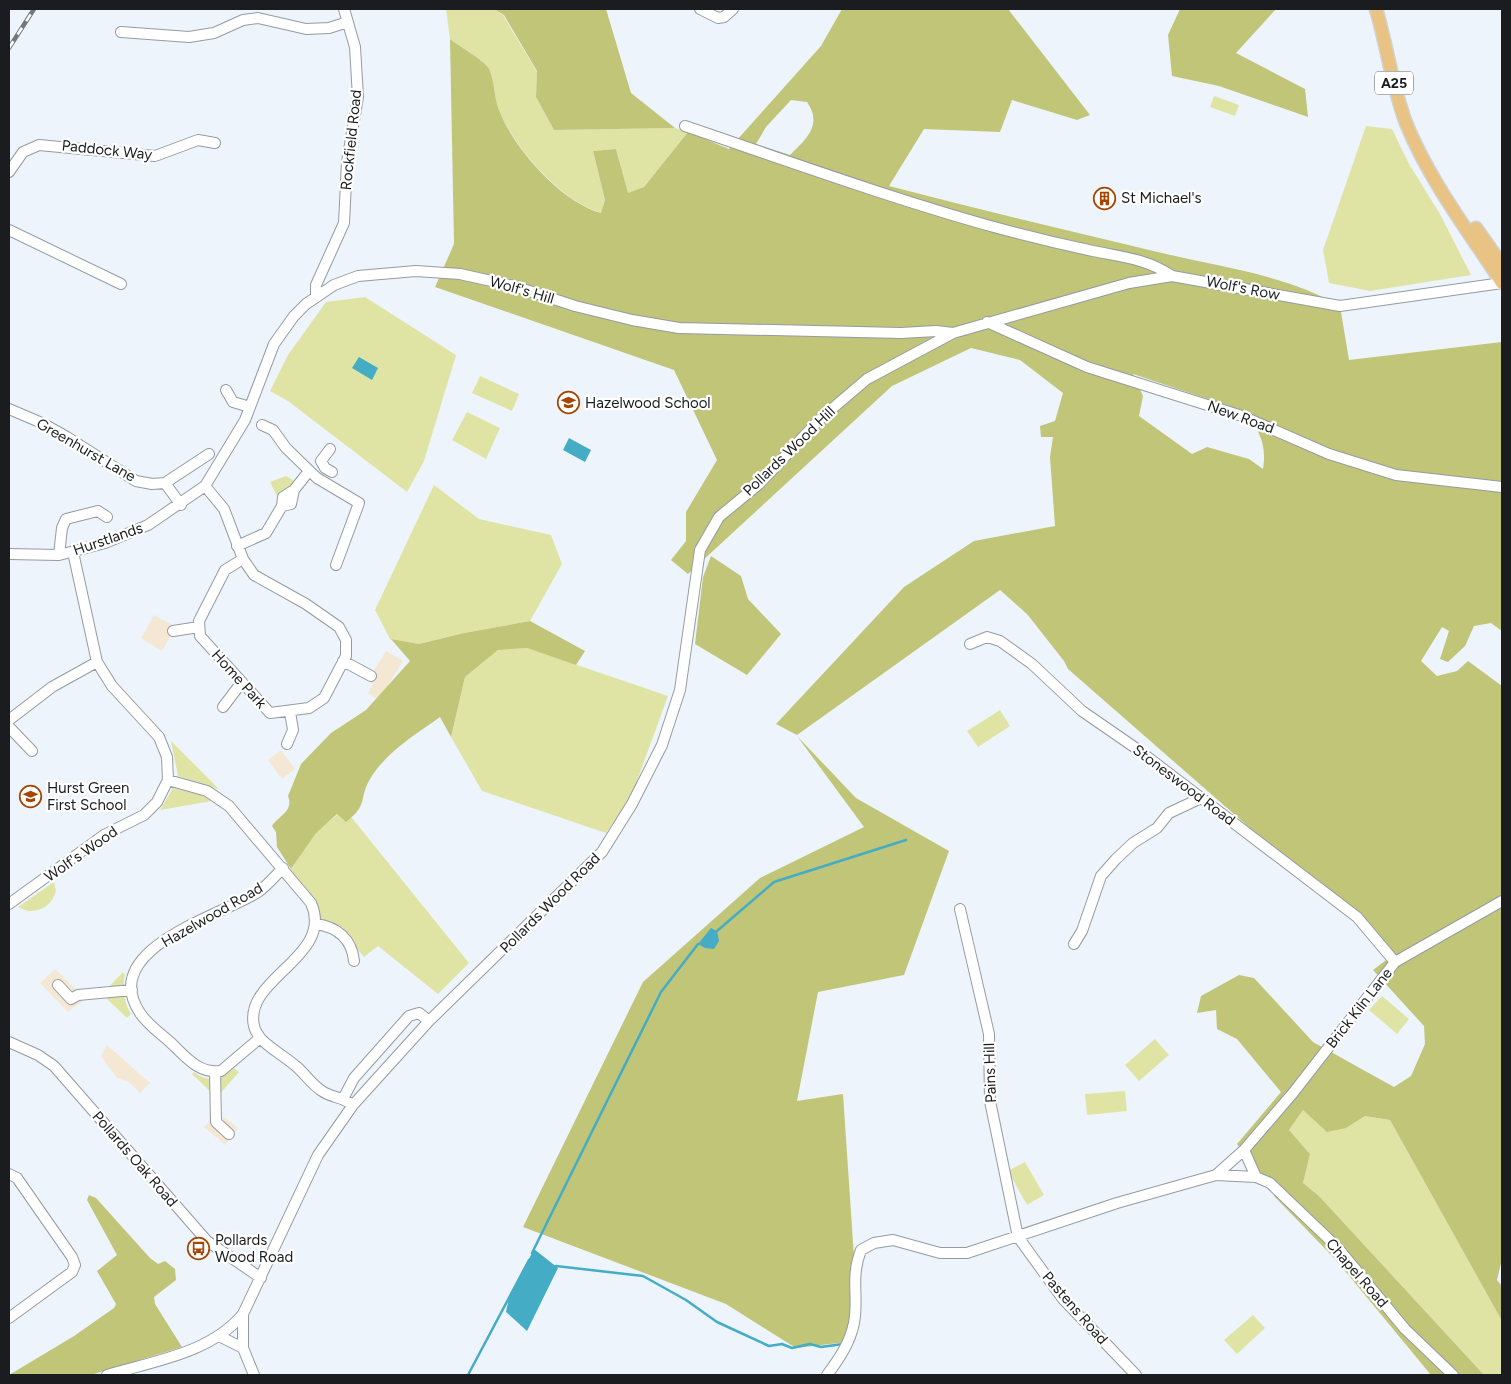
<svg xmlns="http://www.w3.org/2000/svg" width="1511" height="1384" viewBox="0 0 1511 1384" font-family="Figtree,sans-serif">
<style>
.industrial{fill:#f4e8d4}
.green{fill:#dfe4a5}
.forest{fill:#c0c578;fill-rule:evenodd}
.water{fill:#44acc4}
.lines{fill:none;stroke-linecap:round;stroke-linejoin:round}
.stream{stroke:#44acc4;stroke-width:2.5}
.minor-casing{stroke:#959ba2;stroke-width:12}
.major-casing{stroke:#d1d2d2;stroke-width:15}
.minor{stroke:#fff;stroke-width:10}
.major{stroke:#e9c383;stroke-width:12}
.rail-casing{stroke:#74787d;stroke-width:4.5}
.rail{stroke:#fff;stroke-width:2.5;stroke-dasharray:8;stroke-linecap:butt}
.labels{text-anchor:middle;dominant-baseline:central;stroke-width:4.5;stroke-linejoin:round;paint-order:stroke}
.shield{fill:#fff;stroke:#5f6062;stroke-width:1}
.shield-label{font-size:14px;font-weight:bold;fill:#1a1c1f}
.street-label{font-size:15px;fill:#1a1c1f;stroke:#fff}
.poi-label{font-size:15px;fill:#1a1c1f;stroke:#fff;text-anchor:start}
</style>
<rect width="100%" height="100%" fill="#edf4fc"/>
<path class="industrial" d="M154,615L176,627L162,651L141,638Z
M386,651L403,661L379,700L368,693L373,684L368,680Z
M281,750L295,769L282,779L268,760Z
M55,969L86,999L68,1012L40,983Z
M107,1045L150,1083L140,1093L129,1082L117,1078L101,1056Z
M214,1116L220,1121L224,1117L238,1128L225,1145L204,1127Z"/>
<path class="green" d="M446,9H494L503,15L537,72L536,97L554,130L675,128L688,132L644,187L628,194L616,149L593,151L605,200L602,213C561,202 515,149 499,110C494,98 495,82 489,70C485,61 459,46 450,39Z
M1214,96L1239,105L1235,116L1210,107Z
M1366,126L1392,129L1409,164L1440,214L1471,275L1370,291L1329,283L1323,250Z
M365,297L456,355L424,461L407,492L288,401L270,391L288,355L326,302Z
M480,376L519,394L512,411L472,393Z
M467,412L500,428L486,459L452,440Z
M286,476L293,480L294,490L282,506L270,482Z
M434,485L479,519L551,535L562,564L530,621L464,633L419,644L390,639L375,610Z
M527,648L668,696L631,797L606,833L482,791L451,737L465,677L498,650Z
M1000,710L1010,726L978,747L967,731Z
M171,741L218,788L217,789L178,776Z
M173,788L205,796L212,801L160,810Z
M338,814L352,818L469,963L438,994L378,946L364,957L339,927L321,919L315,902L290,871L316,832Z
M54,882L56,891C51,909 33,916 18,907Z
M123,972L125,975C122,987 124,1003 131,1014L127,1018L103,995L104,992Z
M1382,996L1409,1019L1397,1034L1369,1010Z
M1155,1039L1169,1055L1139,1081L1125,1065Z
M234,1068L239,1072L219,1095L215,1096L192,1074L194,1072C208,1084 222,1078 234,1068Z
M1125,1091L1127,1111L1087,1115L1085,1094Z
M1303,1110L1346,1128L1365,1116L1390,1120L1502,1321V1375H1484L1319,1196L1303,1183L1310,1154L1289,1130Z
M1025,1162L1044,1195L1027,1205L1008,1171Z
M1253,1315L1265,1328L1237,1354L1224,1340Z"/>
<path class="forest" d="M494,9H606L631,93L675,128L554,130L536,97L537,71L504,15Z
M842,9H1008L1090,115L1077,120L1012,100L1000,132L924,129L889,186C981,210 1073,232 1166,254C1223,267 1288,276 1340,306L1349,360L1502,342V631L1491,623L1474,626L1465,646L1448,662L1440,659L1449,631L1442,627L1421,661L1437,676L1457,671L1468,661L1502,686V1259L1497,1280L1502,1286V1321L1390,1120L1365,1116L1346,1128L1327,1132L1303,1110L1289,1130L1310,1154L1303,1183L1319,1196L1484,1375H1431L1336,1260L1274,1196L1276,1183L1257,1173L1237,1144L1281,1092L1237,1039L1217,1029L1216,1010L1197,1013L1201,996L1239,975L1254,978L1313,1042L1394,1087L1411,1076L1425,1044L1424,1026L1373,970L1394,954L1068,669L1064,661L1027,614L1000,590L797,735L776,724L904,587L974,541L1055,526L1050,457L1053,437H1041L1040,426L1055,421L1063,393L1020,360L971,348L892,386L688,574L671,560L686,541V512L717,460L674,370L435,287L454,244L450,39C459,46 485,61 489,69C495,82 494,98 499,110C514,149 561,202 601,213L605,200L593,151L616,149L628,193L644,187L688,132L729,149L821,46ZM791,100L807,102C823,125 806,139 790,155L756,144L766,127ZM1133,374L1247,412C1259,433 1267,443 1263,469L1249,459L1207,447L1192,454L1139,416L1143,396Z
M1180,9H1276L1236,53L1305,89L1308,117L1219,86L1172,76L1168,35Z
M711,556L741,576L748,599L781,634L747,675L695,644L703,577Z
M530,621L585,651L576,665L527,648L498,650L465,677L451,737L440,717C415,735 386,752 370,779C358,800 369,804 346,822L337,814L316,833L291,869L277,847L276,832L272,826C278,816 294,812 288,796L301,764L331,733L366,710L410,661L391,639L419,644L464,633Z
M797,736L856,798L949,851L904,975L818,992L797,1101L843,1094L855,1272L847,1342L796,1348L726,1304L523,1227L643,982L760,878L864,827Z
M89,1195L96,1198L150,1258L158,1264L165,1261L175,1269L176,1280L154,1297L155,1304L182,1347L91,1375H9L74,1336L114,1308L116,1304L97,1271L117,1255L87,1200Z"/>
<path class="water" d="M359,357L378,368L372,380L352,368Z
M569,438L591,450L585,462L563,450Z
M711,928L717,931L719,941L714,949L705,948L698,944Z
M534,1249L558,1268L527,1331L506,1312L509,1298Z"/>
<g class="lines">
<path class="stream" d="M717,931L774,882L906,840
M532,1253L661,992L698,944
M556,1266L643,1276L686,1300L717,1322L769,1346L782,1344L792,1348L810,1344L821,1347L843,1344
M468,1375L529,1260"/>
<defs>
<path id="minor" d="M700,9L718,18L724,17L733,9
M121,32L189,37L214,33L243,20L258,18L306,29L329,28L348,22
M685,126C788,161 890,198 994,227C1027,236 1060,244 1093,251C1122,257 1147,259 1172,276
M9,172L23,152L39,145L155,156L198,140L215,143
M9,230L121,284
M316,297V285L344,223L347,162L358,97L355,47L344,9
M987,322L1087,367L1242,416L1329,454L1396,475L1502,487
M226,390L233,402L250,407
M9,409L42,423L67,437L136,481L152,484L165,483L181,505
M262,425L273,430L286,448L317,478L359,503L336,565
M330,449L321,461L325,468L332,472
M165,483L209,454
M205,486L224,509L243,559L254,575L306,604L339,627L346,640V656L324,698L309,708L270,713L200,636L199,621L225,570L243,559
M282,506L291,504L294,490
M237,546L266,533L282,506L283,497L294,490L309,471
M9,554L59,555L105,543L148,525L205,486L245,420L274,344L294,316L306,304L334,285L358,276L416,271L460,274L514,286L575,306L632,320L679,328L901,333L936,331L953,333
M59,555L62,528L66,519L98,511L107,517
M173,631L199,627
M970,644L987,637L1000,641L1032,664L1082,711L1137,749L1357,917L1395,962
M343,661L371,676
M223,707L242,682
M9,720L52,687L97,662
M9,727L32,751
M287,744L293,730L290,712
M168,780L207,791L229,806L311,903C335,957 243,978 254,1026C255,1031 258,1035 261,1039C272,1050 286,1057 297,1067C306,1075 312,1085 322,1091C332,1098 343,1097 353,1105
M9,904L104,835L144,815L157,802L168,780L167,757L159,737L112,686L97,662L73,552
M960,909L989,1034L990,1101L1018,1237L1063,1299L1136,1375
M316,924C337,927 352,939 354,961
M1074,944L1082,931L1101,876L1116,859L1133,843L1157,828L1169,813L1201,798
M58,985L71,999L78,995L132,990
M260,1038L221,1071C198,1074 185,1056 170,1042C160,1033 147,1024 140,1013C97,948 223,915 258,892C267,886 275,876 283,868
M9,1042L38,1055L54,1066L207,1241L261,1278
M215,1072L216,1122L229,1134
M343,1099L354,1078L409,1016L419,1013L429,1021
M9,1174L17,1178L72,1257L75,1265L72,1272L9,1318
M1216,1175L1256,1177L1244,1150
M1256,1177L1270,1183L1337,1247L1405,1329L1453,1375
M243,1314V1348L254,1375
M219,1336L243,1348
M107,1375C154,1361 211,1353 243,1314L318,1155L353,1105L429,1021L602,852L632,804L662,745L680,690L700,550L719,517L759,484L820,419L867,379L953,333L1129,283L1172,276L1340,306L1502,283
M827,1375C839,1359 850,1343 854,1323C859,1298 850,1278 861,1250L874,1243L893,1240L940,1253H967L1117,1203L1216,1175L1244,1150L1293,1093L1395,962L1502,901"/>
<path id="major" d="M1376,9C1387,46 1392,86 1406,123C1429,180 1469,232 1502,283
M1476,228L1502,265"/>
</defs>
<use href="#minor" class="minor-casing"/>
<use href="#major" class="major-casing"/>
<use href="#minor" class="minor"/>
<use href="#major" class="major"/>
<defs>
<path id="rail" d="M9,48L34,9"/>
</defs>
<use href="#rail" class="rail-casing"/>
<use href="#rail" class="rail"/>
</g>
<defs>
<symbol id="building-ring" viewBox="-11 -11 22 22"><circle r="9.5" fill="#fff" stroke="#a64500" stroke-width="1.5"/><path d="M-4-6H4V6H1V3H-1V6H-4ZM-2.5-4.3h1.7v1.8h-1.7ZM.8-4.3h1.7v1.8H.8ZM-2.5-1h1.7V.8h-1.7ZM.8-1h1.7V.8H.8Z" fill="#a64500"/></symbol>
<symbol id="school-ring" viewBox="-11 -11 22 22"><circle r="9.5" fill="#fff" stroke="#a64500" stroke-width="1.5"/><path d="M0-5L7-2L0 1L-7-2ZM-4 1L0 2.5L4 1V4Q0 6-4 4Z" fill="#a64500"/></symbol>
<symbol id="bus-ring" viewBox="-11 -11 22 22"><circle r="9.5" fill="#fff" stroke="#a64500" stroke-width="1.5"/><path d="M-5-6H5V4H4V6H2V4H-2V6H-4V4H-5ZM-3.5-4V0h7V-4ZM-3.5 1.2v1.5H-2V1.2ZM2 1.2v1.5H3.5V1.2Z" fill="#a64500"/></symbol>
</defs>
<g fill-rule="evenodd">
<use href="#building-ring" x="1092" y="186" width="25" height="25"/>
<use href="#school-ring" x="556" y="390" width="25" height="25"/>
<use href="#school-ring" x="18" y="784" width="25" height="25"/>
<use href="#bus-ring" x="186" y="1236" width="25" height="25"/>
</g>
<g class="labels">
<rect class="shield" x="1375" y="71.5" width="38" height="23" rx="4"/>
<g class="shield-label">
<text x="1394" y="83">A25</text>
</g>
<g class="street-label">
<text transform="translate(351 140) rotate(-84)">Rockfield Road</text>
<text transform="translate(107 150) rotate(6)">Paddock Way</text>
<text transform="translate(1243 288) rotate(11)">Wolf's Row</text>
<text transform="translate(522 290) rotate(16)">Wolf's Hill</text>
<text transform="translate(1241 417) rotate(20)">New Road</text>
<text transform="translate(86 450) rotate(30)">Greenhurst Lane</text>
<text transform="translate(789 451) rotate(-44)">Pollards Wood Hill</text>
<text transform="translate(108 539) rotate(-19)">Hurstlands</text>
<text transform="translate(239 679) rotate(48)">Home Park</text>
<text transform="translate(1184 785) rotate(37)">Stoneswood Road</text>
<text transform="translate(81 854) rotate(-35)">Wolf's Wood</text>
<text transform="translate(550 903) rotate(-45)">Pollards Wood Road</text>
<text transform="translate(212 915) rotate(-30)">Hazelwood Road</text>
<text transform="translate(1359 1008) rotate(-52)">Brick Kiln Lane</text>
<text transform="translate(990 1073) rotate(-92)">Pains Hill</text>
<text transform="translate(135 1159) rotate(49)">Pollards Oak Road</text>
<text transform="translate(1357 1273) rotate(49)">Chapel Road</text>
<text transform="translate(1075 1308) rotate(49)">Pastens Road</text>
</g>
<g class="poi-label">
<text x="1121" y="198">St Michael's</text>
<text x="585" y="403">Hazelwood School</text>
<text x="47" y="788">Hurst Green<tspan x="47" dy="17">First School</tspan></text>
<text x="215" y="1240">Pollards<tspan x="215" dy="17">Wood Road</tspan></text>
</g>
</g>
<rect width="1511" height="1384" fill="none" stroke="#1a1c1f" stroke-width="20"/>
</svg>
